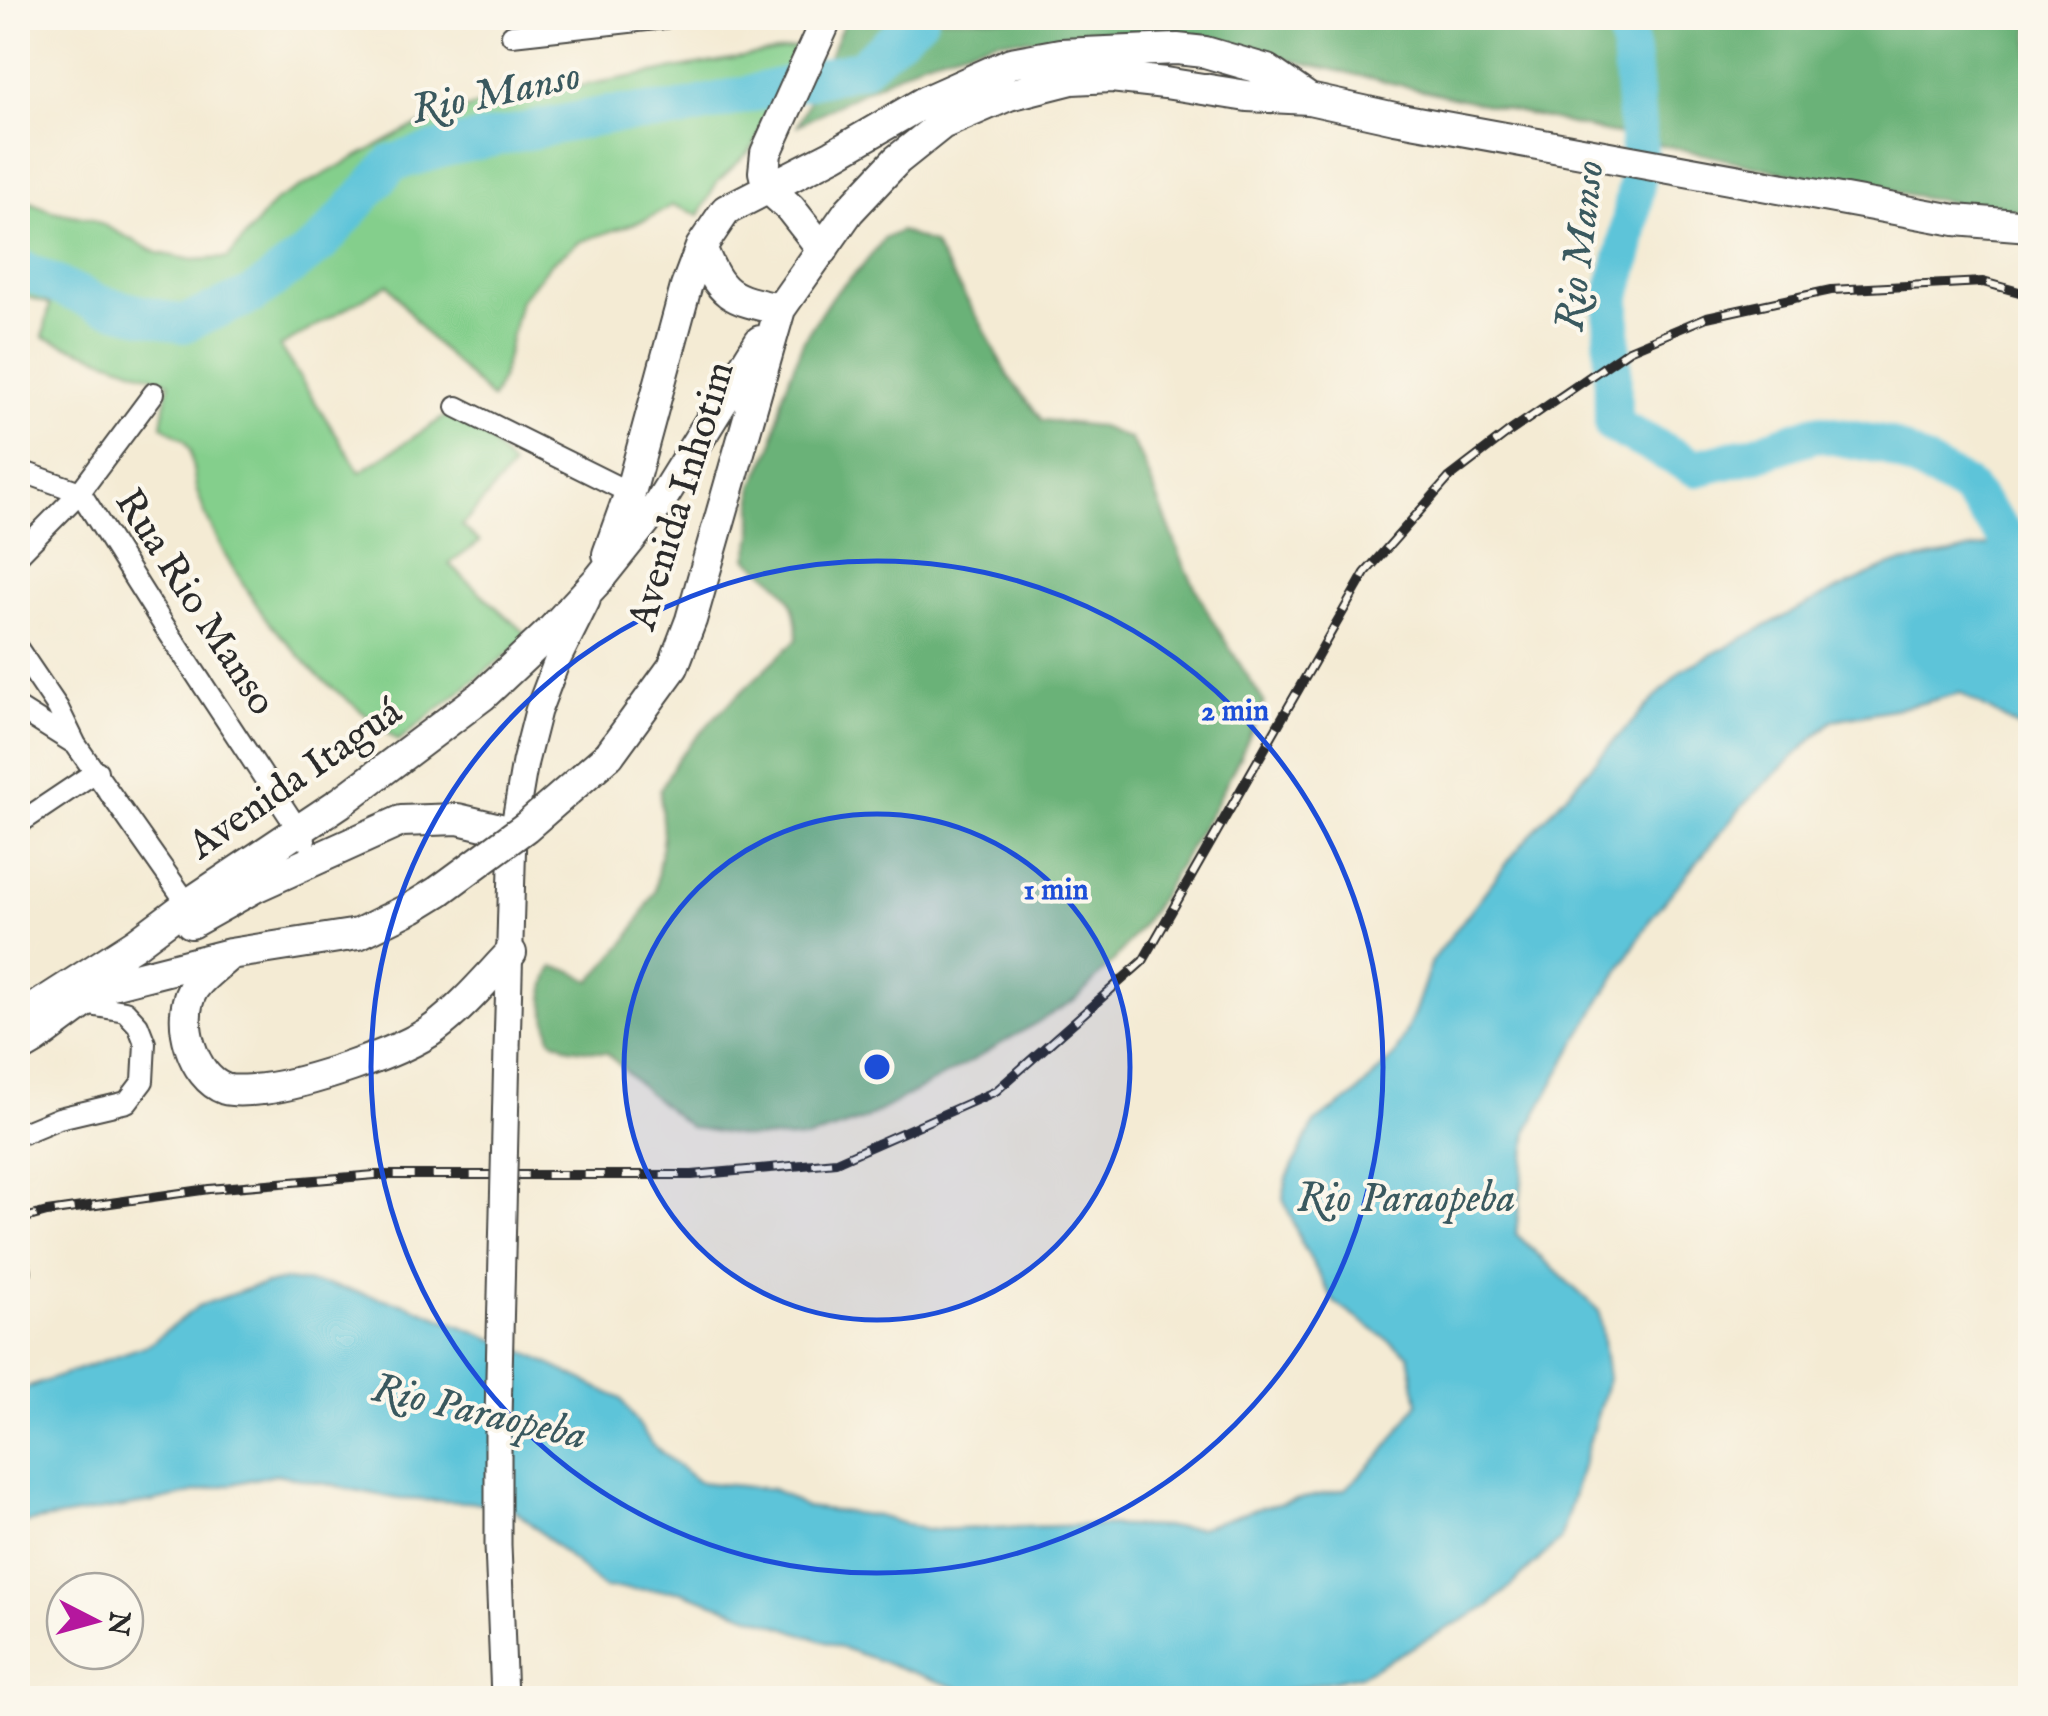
<svg xmlns="http://www.w3.org/2000/svg" width="2048" height="1716" viewBox="0 0 2048 1716" font-family="'IM FELL English',serif">
<style>
.green{fill:#84cf8c;stroke:#587d5c;stroke-width:2.5}
.forest{fill:#6bb278;stroke:#4b6e52;stroke-width:2.5}
.water{fill:#5dc4d9;stroke:#447882;stroke-width:2.5}
.lines{fill:none;stroke-linecap:round;stroke-linejoin:round}
.river{stroke:#5dc4d9;stroke-width:38}
.minor-casing{stroke:#494844;stroke-width:24}
.tertiary-casing{stroke:#494844;stroke-width:29}
.secondary-casing{stroke:#494844;stroke-width:34}
.minor{stroke:#fff;stroke-width:20}
.tertiary{stroke:#fff;stroke-width:25}
.secondary{stroke:#fff;stroke-width:30}
.rail-casing{stroke:#2b2b2b;stroke-width:10}
.rail{stroke:#fbf7ec;stroke-width:6;stroke-dasharray:19;stroke-linecap:butt}
.tertiary-bridge-casing{stroke:#494844;stroke-width:29;stroke-linecap:butt}
.secondary-bridge-casing{stroke:#494844;stroke-width:34;stroke-linecap:butt}
.tertiary-bridge{stroke:#fff;stroke-width:25}
.secondary-bridge{stroke:#fff;stroke-width:30}
.ring{fill:none;stroke:#1d4ed8;stroke-width:5}
.labels{text-anchor:middle;dominant-baseline:central;stroke-width:8;stroke-linejoin:round;paint-order:stroke}
.street-label{font-size:40px;fill:#2b2b2b;stroke:#fbf7ec}
.water-label{font-size:42px;font-style:italic;fill:#3a595f;stroke:#fbf7ec}
.centre{fill:#1d4ed8;stroke:#fbf7ec;stroke-width:5}
.ring-label{font-size:30px;text-anchor:middle;font-weight:bold;fill:#1d4ed8;stroke:#fbf7ec;stroke-width:8;stroke-linejoin:round;paint-order:stroke}
</style>
<rect width="100%" height="100%" fill="#fbf7ec"/>
<filter id="ink" filterUnits="userSpaceOnUse"><feTurbulence type="fractalNoise" baseFrequency=".01" numOctaves="2"/><feDisplacementMap in="SourceGraphic" scale="20" xChannelSelector="R" yChannelSelector="G"/><feConvolveMatrix kernelMatrix="1 2 1 2 8 2 1 2 1" color-interpolation-filters="sRGB"/></filter>
<filter id="wash" filterUnits="userSpaceOnUse"><feTurbulence type="fractalNoise" baseFrequency=".0048" numOctaves="4" result="noise"/><feDisplacementMap in="SourceGraphic" scale="40" xChannelSelector="R" yChannelSelector="G"/><feGaussianBlur stdDeviation="2.25" result="paint"/><feColorMatrix in="noise" values="0 0 0 0 0 0 0 0 0 0 0 0 0 0 0 0 0 1.4 0 .05"/><feComposite in="paint" operator="in"/></filter>
<g filter="url(#wash)">
<rect width="100%" height="100%" fill="#f4ebd4"/>
<path class="green" d="M798,47L753,148L718,181L699,215L673,205L647,219L579,242L551,263L520,300L502,377L492,399L425,333L388,284L280,347L360,472L449,414L485,435L512,467L462,526L480,542L449,564L529,637L398,741L317,675L265,618L226,557L205,514L196,488L190,450L185,441L162,425L169,382L43,337L50,304L18,294V197L52,211L92,219L158,253L193,260L228,258L275,201L409,129L484,103Z"/>
<path class="forest" d="M846,18H2030V212L1983,208L1777,171L1194,38L998,40L925,60L798,125Z
M900,231L933,244L981,323L1008,376L1042,420L1098,426L1130,439L1142,459L1185,567L1212,620L1264,702L1241,755L1214,807L1152,911L1118,956L1077,999L975,1059L861,1121L806,1139L746,1137L690,1127L647,1092L607,1053L570,1048L551,1039C545,1010 538,994 553,967L570,970L591,981L628,939L655,891L663,836L660,790L678,758L715,717L797,639C797,592 780,585 747,558L753,536V486L772,447L783,394L804,339L832,296L861,268L884,239Z"/>
<path class="water" d="M2024,536H2030V734L1960,693L1915,705L1833,720L1746,802L1651,918L1579,1036L1528,1130L1516,1234L1599,1311L1608,1379L1560,1540L1489,1606L1361,1675L1250,1698H1120L969,1692L679,1591L604,1588L508,1504L399,1499L276,1474L152,1502L18,1524V1391L150,1344L198,1306L253,1287L285,1280L329,1285L408,1305L518,1349L621,1399L653,1446L698,1482L773,1489L806,1507L877,1516L926,1530L1091,1525L1199,1528L1256,1509L1345,1489L1382,1454L1418,1403L1409,1355L1334,1302L1301,1242L1283,1198L1287,1178L1314,1123L1354,1096L1395,1055L1414,1014L1432,961L1517,850L1612,743L1682,670L1825,595L1891,565L1952,554Z"/>
<g class="lines">
<path class="river" d="M1623,18L1630,49L1640,161L1626,247L1612,300L1613,425L1696,468L1754,454L1816,433L1888,446L1966,487L2030,566
M18,268L100,304L183,324L254,294L321,244L392,163L448,147L607,115L675,111L861,68L919,18"/>
</g>
</g>
<g filter="url(#ink)">
<g class="lines">
<defs>
<path id="minor" d="M512,35L665,18
M457,407L630,493
M18,470L80,492L163,624L305,840
M18,555L80,492L154,393
M18,649L58,708L76,745L194,913
M18,708L75,744
M18,824L97,771
M18,1135L59,1118L127,1102L143,1081L145,1043L138,1025L125,1011L84,1004
M18,1260L21,1271"/>
<path id="tertiary" d="M507,1049L513,832L525,762L538,711L557,661L587,601"/>
<path id="secondary" d="M768,188L764,172L766,153L827,18
M768,188L790,208L823,250
M701,247C721,296 729,299 780,309
M608,554L630,493L686,287L701,247L726,210L833,155L926,101L1011,63L1060,54L1177,49L1205,52L1267,70L1309,99
M609,755L673,667L691,620L780,309L849,211L897,160L942,124L1009,95L1072,79L1111,77L1165,83L1247,96L1309,99L1395,118L1955,220L2030,226
M191,923L257,886L401,821L458,819L513,832
M230,954C219,965 200,977 192,991C176,1020 192,1077 225,1089C235,1092 253,1090 263,1089C305,1084 401,1053 435,1028C463,1007 487,978 511,953
M18,1019L135,944L187,905L341,802L482,696L549,633L599,579L658,505L760,341
M18,1049L35,1039L108,985L230,954L358,934L413,907L439,891"/>
</defs>
<use href="#minor" class="minor-casing"/>
<use href="#tertiary" class="tertiary-casing"/>
<use href="#secondary" class="secondary-casing"/>
<use href="#minor" class="minor"/>
<use href="#tertiary" class="tertiary"/>
<use href="#secondary" class="secondary"/>
<defs>
<path id="rail" d="M18,1220L47,1212L209,1189L375,1175H692L836,1162L996,1091L1143,961L1365,573L1449,478L1509,432L1629,350L1707,317L1831,290L1983,282L2030,295"/>
</defs>
<use href="#rail" class="rail-casing"/>
<use href="#rail" class="rail"/>
<defs>
<path id="tertiary-bridge" d="M504,1698L498,1545V1417L507,1049"/>
<path id="secondary-bridge" d="M439,891L526,827L609,755"/>
</defs>
<use href="#tertiary-bridge" class="tertiary-bridge-casing"/>
<use href="#secondary-bridge" class="secondary-bridge-casing"/>
<use href="#tertiary-bridge" class="tertiary-bridge"/>
<use href="#secondary-bridge" class="secondary-bridge"/>
</g>
</g>
<circle cx="877" cy="1067" r="253" fill="#1d4ed8" fill-opacity=".12"/>
<g class="ring">
<circle cx="877" cy="1067" r="253"/>
<circle cx="877" cy="1067" r="506"/>
</g>
<g class="labels">
<g class="street-label">
<text transform="translate(683 496) rotate(-73)">Avenida Inhotim</text>
<text transform="translate(194 603) rotate(57)">Rua Rio Manso</text>
<text transform="translate(296 780) rotate(-35)">Avenida Itaguá</text>
</g>
<g class="water-label">
<text transform="translate(496 94) rotate(-12)">Rio Manso</text>
<text transform="translate(1581 246) rotate(-83)">Rio Manso</text>
<text x="1406" y="1199">Rio Paraopeba</text>
<text transform="translate(479 1413) rotate(13)">Rio Paraopeba</text>
</g>
</g>
<circle cx="877" cy="1067" r="15" class="centre"/>
<g class="ring-label">
<text x="1235" y="720">2 min</text>
<text x="1056" y="899">1 min</text>
</g>
<rect width="2048" height="1716" fill="none" stroke="#fbf7ec" stroke-width="60"/>
<g transform="translate(95 1621) rotate(96)"><circle r="48" fill="#fbf7ec" stroke="#a8a59f" stroke-width="2.5"/>
<path d="M0-8L18 38L0 25L-18 38Z" fill="#b5179e"/>
<text y="-15" font-size="28" font-weight="bold" text-anchor="middle" fill="#2b2b2b">N</text>
</g>
</svg>
